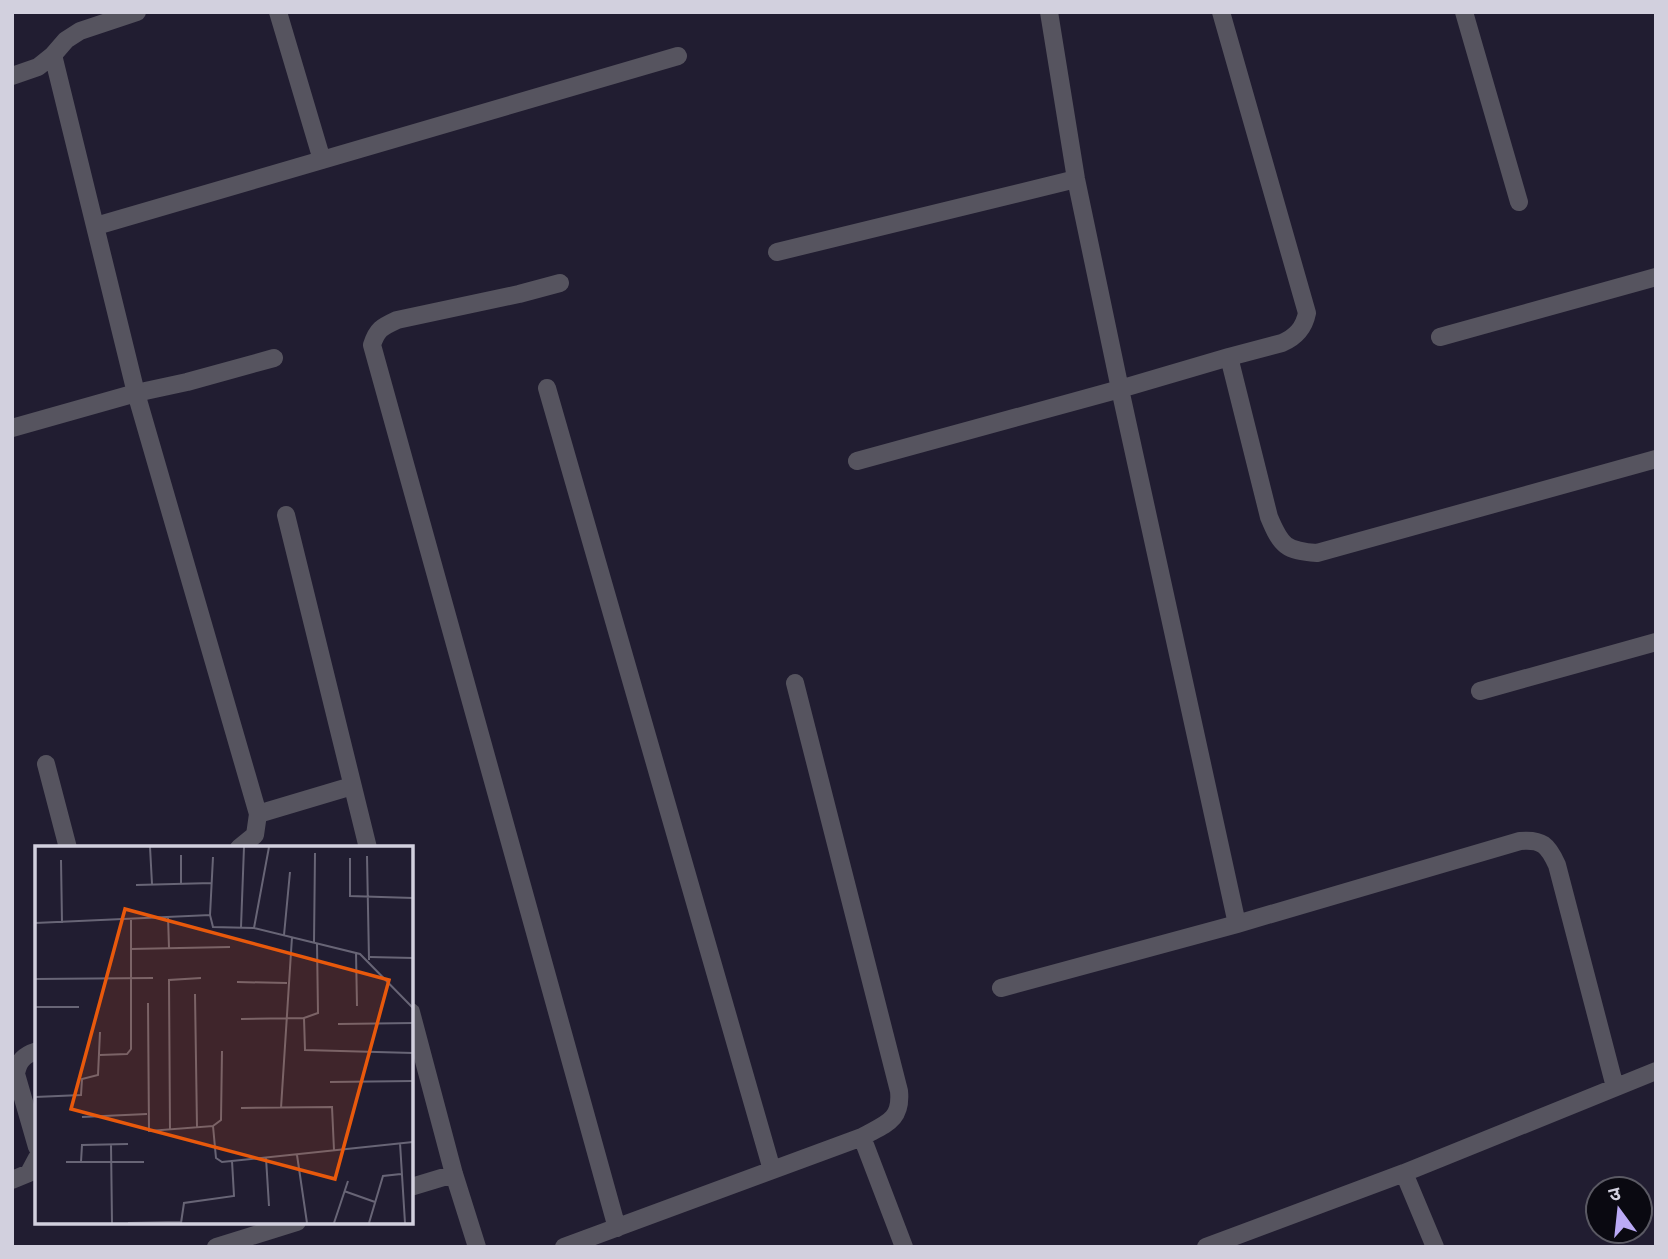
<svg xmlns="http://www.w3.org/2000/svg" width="1668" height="1259" viewBox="0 0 1668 1259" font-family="'Fira Sans','Noto Sans Devanagari',sans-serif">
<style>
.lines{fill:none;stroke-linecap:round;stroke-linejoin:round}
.minor{stroke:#56545f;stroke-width:18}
.inset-road{fill:none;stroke:#686576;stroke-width:2}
.view{fill:#e8590c;fill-opacity:0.15;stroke:#e8590c;stroke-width:3.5}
.inset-edge{fill:none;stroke:#d2d0de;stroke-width:3.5}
</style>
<rect width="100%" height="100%" fill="#211d31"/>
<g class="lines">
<path class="minor" d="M278,12L322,160
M1049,12L1076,179L1120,389L1237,924
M1221,12L1307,313C1304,328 1296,337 1282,343L1229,357L1269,517C1281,546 1286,551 1317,553L1656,459
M1464,12L1519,202
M53,55L136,393L258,814L255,835L239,848
M12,76L38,67L53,55L66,40L80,31L137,12
M96,226L678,56
M777,252L1076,179
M560,283L519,294L397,320C382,327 377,329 372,345L617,1228
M1440,337L1656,277
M547,388L772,1170
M12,428L136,393L187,382L274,358
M857,461L1120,389L1229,357
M286,515L368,848
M795,683L899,1091C902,1121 885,1124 862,1137
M1480,691L1656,642
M46,764L68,848
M258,814L352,786
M1001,988L1237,924L1520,841C1542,839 1548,845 1557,865L1615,1087
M411,1012L454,1174L477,1247
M37,1051C24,1055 18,1061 16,1074L37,1147
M1404,1173L1435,1247
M12,1180L29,1173L37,1158
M411,1187L454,1174
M216,1247L297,1222
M564,1247L862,1137L904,1247
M1206,1247L1404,1173L1656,1071"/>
</g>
<g transform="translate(35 846)">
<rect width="378" height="378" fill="#211d31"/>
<path class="inset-road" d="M115,1L117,38M332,10L334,114M315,12V50L378,52M26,14L27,77M146,38V9M101,39L177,37M175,69L178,11M133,70L134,102M0,77L175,69L178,81L219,82L325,108L378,162M206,81L209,1M219,82L234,1M249,89L255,26M279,96L280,7M282,97L283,167L269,172L270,204L378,207M95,103L195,101M321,106L322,160M335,111L378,112M0,133L118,132M202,136L252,137M160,148L162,281M113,157L114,285L178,280L181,312L187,316L378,296M0,161H44M206,173L269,172M303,178L378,177M65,209L92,208L96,203V74M295,236L378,235M0,251L46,249L47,233L63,229L65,186M206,262L297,261L299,304M246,262L257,91M47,271L112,268M178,280L186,274L187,205M135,284L134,134L166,132M365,297L370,377M76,298L77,377M262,309L272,377M231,312L234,360M31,316H109M46,316L47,299L93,298M309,345L340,356M93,377L146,376M146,377L149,357L199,350L197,315M299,377L313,335M334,377L348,330L366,328"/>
<path class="view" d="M90,63L354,134L300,333L36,263Z"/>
<rect width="378" height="378" class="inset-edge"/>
</g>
<rect width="1668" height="1259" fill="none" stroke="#d2d0de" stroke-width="28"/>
<g transform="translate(1619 1210) rotate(345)"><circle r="33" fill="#0a0911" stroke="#5a5963" stroke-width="2"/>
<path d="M0-5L12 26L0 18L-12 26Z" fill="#bbaaf6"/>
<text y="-10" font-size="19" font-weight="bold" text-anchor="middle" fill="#d2d0de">उ</text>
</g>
</svg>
